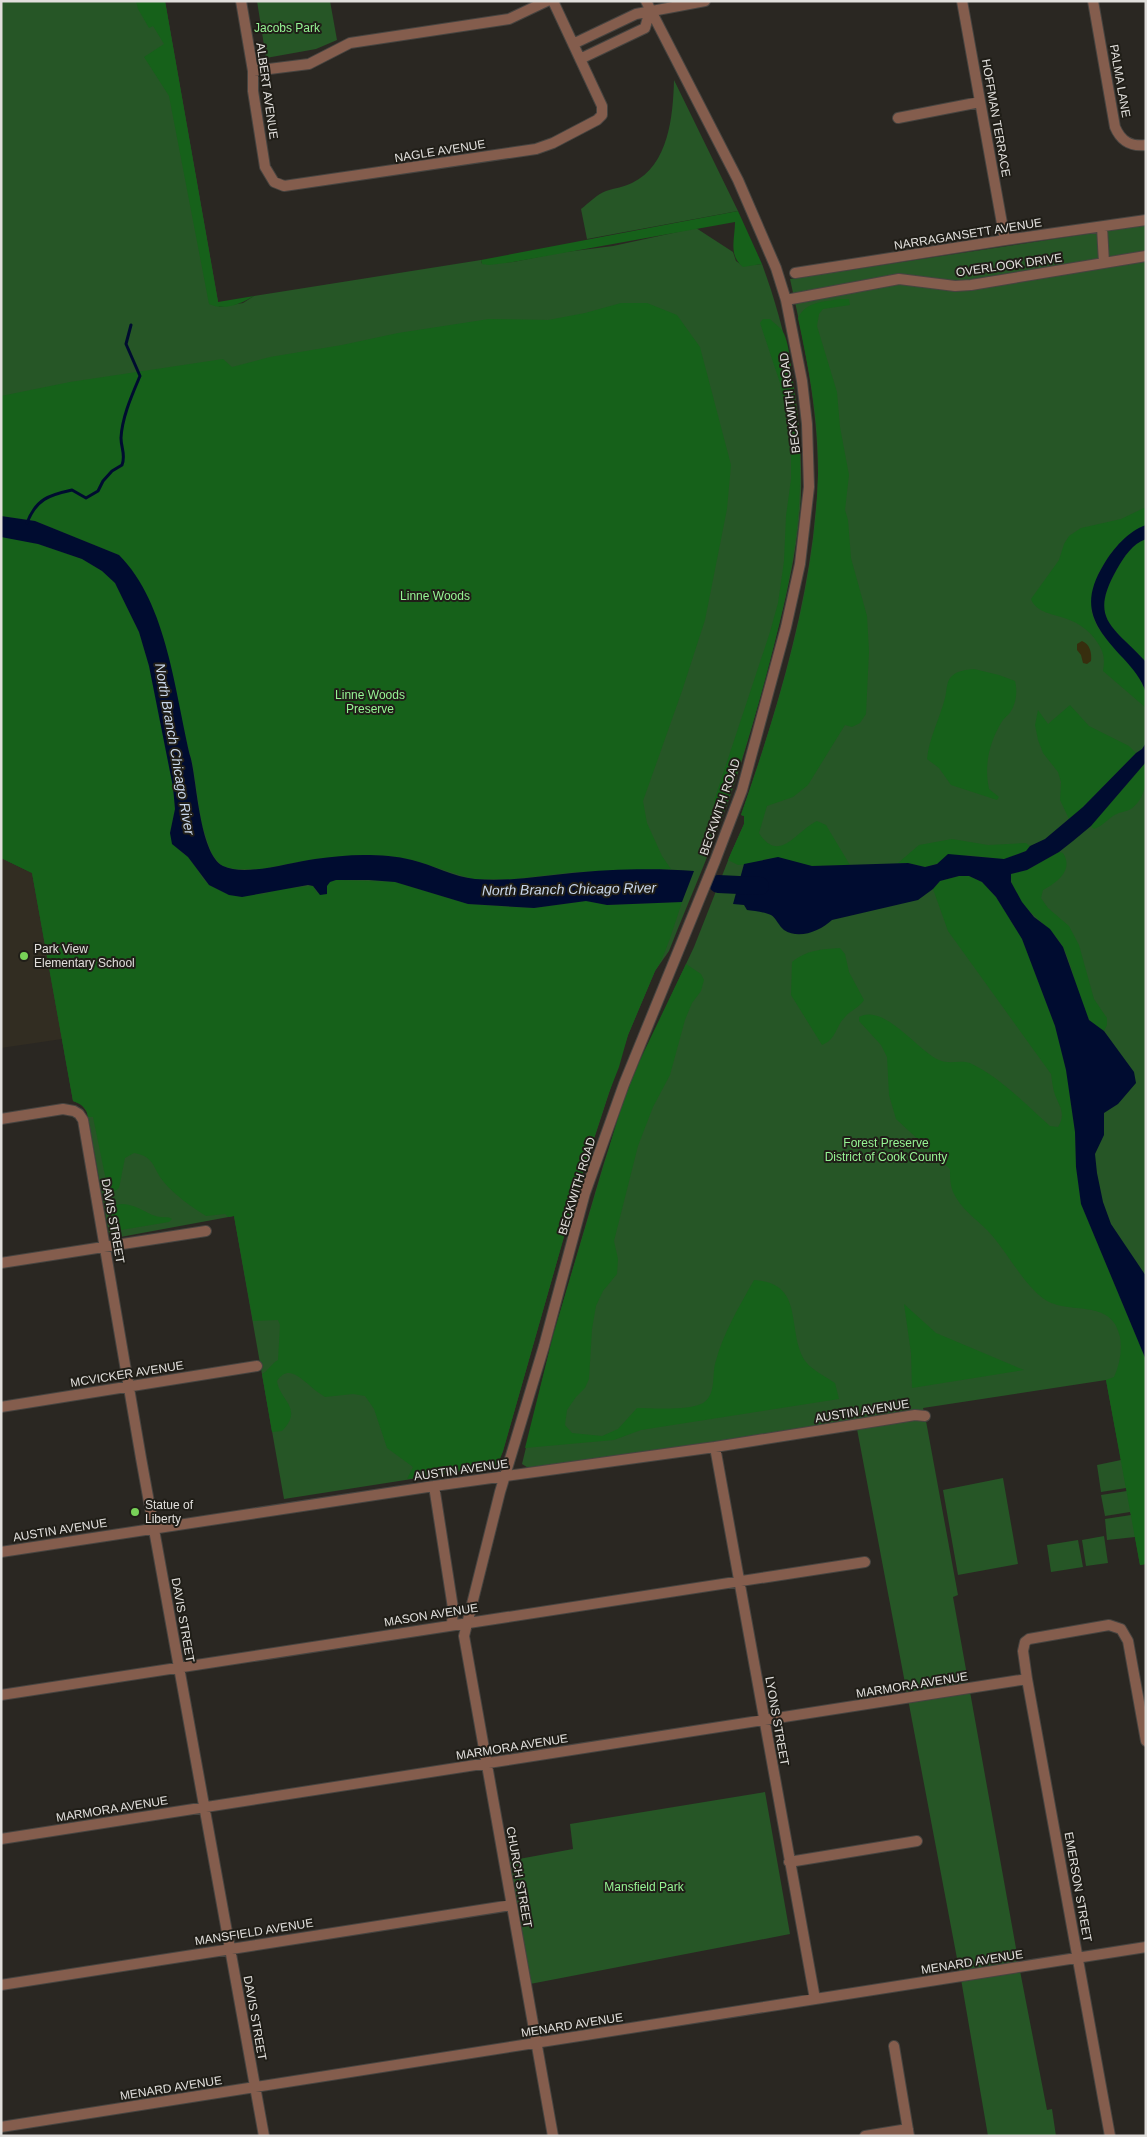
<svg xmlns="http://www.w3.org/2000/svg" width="1147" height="2137" viewBox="0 0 1147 2137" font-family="Helvetica,sans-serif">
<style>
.built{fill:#322d22}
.green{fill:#265626}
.forest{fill:#16611a}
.sand{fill:#372e0e}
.water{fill:#000c30}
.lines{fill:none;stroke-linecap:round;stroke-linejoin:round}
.stream{stroke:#000c30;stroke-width:3}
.river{stroke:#000c30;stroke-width:18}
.minor-casing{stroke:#474440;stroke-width:12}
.minor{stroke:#845d4d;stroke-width:10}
.poi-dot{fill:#78d158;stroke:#201e18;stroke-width:2}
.labels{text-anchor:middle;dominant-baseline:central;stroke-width:4;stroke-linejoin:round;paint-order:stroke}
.park-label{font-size:12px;fill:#96f494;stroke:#201e18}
.street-label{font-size:12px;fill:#e1dfdc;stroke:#201e18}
.poi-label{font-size:12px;fill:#e1dfdc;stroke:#201e18;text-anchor:start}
.water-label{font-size:14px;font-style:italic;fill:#c9d7eb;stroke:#201e18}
</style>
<rect width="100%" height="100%" fill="#2a2722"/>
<path class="built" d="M1,858L32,873L62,1039L1,1048Z"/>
<path class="green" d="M1,1H165L219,307L243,303L254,296L481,260L482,264L513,262L558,253L613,246L696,228L733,252L736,261L743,266L762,264C789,337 803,415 801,493C799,544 787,595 774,645C762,691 750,737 735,782C716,839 691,895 669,951L655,971L628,1035L577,1191L503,1451L499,1461L495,1466L284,1499L234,1216L115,1238L109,1234L87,1112L81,1104L73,1101L32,873L1,858Z
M257,1H330L337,40L316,49L266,58Z
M674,80L738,211L587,239L581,209C589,203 597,194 606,191C615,188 624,187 632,183C669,165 673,116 674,80Z
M1146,225V1564L1140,1565L1135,1537L1107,1540L1105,1519L1131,1515L1130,1512L1105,1516L1101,1495L1127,1491L1126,1488L1101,1492L1097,1465L1121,1460L1106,1380L923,1408L924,1412L530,1469L522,1464L553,1336L603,1166L629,1085L694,947L731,853L744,824V816L741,815C772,725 801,632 813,537C815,516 818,494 818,473C818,407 804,343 790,279Z
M919,1420L926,1421L958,1595L953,1597L1021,1976L1047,2110L1052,2109L1056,2136H988L962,1985L857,1429Z
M1003,1478L1018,1564L958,1575L943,1490Z
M1104,1536L1108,1563L1086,1566L1082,1540Z
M1078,1540L1083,1567L1051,1572L1047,1545Z
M765,1792L790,1934L530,1984L508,1861L573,1849L570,1824Z"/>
<path class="forest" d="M136,1H165L218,302L254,296C241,304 224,311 209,304L169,96L144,57L164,44L153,26L149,28L138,9Z
M738,211L762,264L743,267C728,255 735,239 735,222L513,262L489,265L482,264L481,260Z
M840,299H849L850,305L823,309L819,314L817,326L837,392L840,427L849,475L845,510L848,520L851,558L867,616L869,651L866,714L860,723L852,727L845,725L808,785L793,797L767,806L759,833C779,865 797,830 817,821L826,825L850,865L812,866L769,858L751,864L738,865L728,860L744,824V816L741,815C778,709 816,588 818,475C820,422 809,370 798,318C806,301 824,302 840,299Z
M621,303H647L677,315L700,347L731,465L727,509L705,620L682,691L643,801L647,823L662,856L671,869L574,872L513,879H473L413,860L390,856L363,855L314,859L261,869H235L222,866L212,854L202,825L193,766L183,726L119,555L35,521L1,516V396L70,382L223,359L232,367L270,357L342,345L398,333L489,319L548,320L585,313Z
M763,319H770C774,323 781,328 783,332C790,343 792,378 794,392C809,490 795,563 771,657C757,712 740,767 721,820L716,815L714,801L770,632L778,603L784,561L786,516L791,479V440L780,383L760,323Z
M1146,507V525L1128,536L1111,553L1098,574L1091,611L1097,627L1135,671L1145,690L1146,708L1103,671C1105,659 1104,652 1097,642C1090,631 1079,623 1067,619C1054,614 1036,613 1031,599L1059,560L1064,544L1069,536L1081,528L1121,519Z
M3,536L38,544L82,559L102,571L115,583L139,632L149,666L173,787L175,809L170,833L181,852L188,857L196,867L202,878L209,885L229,895L264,894L280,889L313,886L317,893L330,882L336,880L395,882L468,904L509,907L534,908L586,901L607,905L682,902C676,920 665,958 655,971L628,1035L619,1067L608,1095L577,1191L503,1451L499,1461L495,1466L407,1479L413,1467L387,1448L374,1409L365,1396L353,1394L325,1397C319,1393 313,1389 308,1384C297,1375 287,1366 277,1381C280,1401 304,1408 282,1431L272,1432L262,1374C269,1370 271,1364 278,1360L280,1325L278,1320L253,1321L234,1216L228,1217L225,1214L206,1216C192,1207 174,1195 163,1181C152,1167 155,1157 134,1153L125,1158L119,1188L113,1192L108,1190L93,1117H88C87,1108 81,1104 73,1101L32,873L1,858V537Z
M1146,539V662C1113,626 1088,620 1117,569C1124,557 1132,544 1146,539Z
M974,669L999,675L1015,681C1018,692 1016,705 1009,714C1006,717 1003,719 1001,723C989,744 984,765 989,789L999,797L997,800L951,785L939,768L927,759C929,738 940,718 945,698C947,691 946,681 952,676C958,670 967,670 974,669Z
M1070,705L1089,726L1129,746L1136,753L1083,807L1069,819L1060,800L1061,782L1058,772L1043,753L1038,740L1035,725L1038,710L1048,724Z
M1146,762C1146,780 1147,797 1131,809C1126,812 1118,812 1113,816C1106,821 1102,826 1094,829L1091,826Z
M952,839L988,845L1026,843L1030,846L1026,851L1004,859L967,855L925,867L908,863H898L919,845Z
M1059,852L1063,853C1074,870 1057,883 1043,890L1041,898L1048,908L1069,926L1079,945L1094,999L1107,1018V1025L1104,1031C1099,1028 1092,1024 1089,1019C1077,1000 1074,967 1063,947C1049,921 1011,907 1011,874L1027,870Z
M959,876H969L982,882L996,897L1022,939L1055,1026L1066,1070L1075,1132L1076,1167L1081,1204L1146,1360V1564L1140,1565L1106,1380L1114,1377C1120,1364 1122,1351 1120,1337C1112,1297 1068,1316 1044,1299C1023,1284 1006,1250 988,1231C975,1218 961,1209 953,1192C950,1184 950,1177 950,1169L896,1119L889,1095L887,1057L881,1045L859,1021V1017C884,1003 918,1051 939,1060C949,1065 962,1059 972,1064C1001,1078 1026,1105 1050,1126L1058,1127C1066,1114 1060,1107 1055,1095C1053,1089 1052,1081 1051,1074L948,931L933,889L940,881Z
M840,948L845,954L849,972L864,1000C859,1008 851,1010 845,1017C835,1027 837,1039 822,1045L791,995L792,962C806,950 822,949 840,948Z
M686,964L701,974L704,980L701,991L692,1003L685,1020L670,1075L653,1107L638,1146L614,1241L618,1259L617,1274L603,1291L596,1306L592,1329L589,1379L585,1388L576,1397L567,1410L565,1425L572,1433L602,1436L618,1429L637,1408C654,1408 689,1411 703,1403C716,1395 712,1377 715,1364C723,1333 739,1307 754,1280C807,1283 785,1332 806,1362C812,1370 826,1377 835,1383L839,1399L641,1430L614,1440L525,1448L553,1336L621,1108L639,1062Z
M122,1204C140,1205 148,1216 161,1217C166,1218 167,1216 172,1219L169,1222L115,1231L111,1206Z
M904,1304L936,1333L1024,1370L912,1388L911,1353Z"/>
<path class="sand" d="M1082,641C1090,644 1092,653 1091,661L1087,664L1083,663L1081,655L1077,650V644Z"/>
<path class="water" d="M1,516L35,521L119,555C168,604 175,695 191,759C197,784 200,854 223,866C245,877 291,862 315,859C331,857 348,855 364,855C380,855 397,856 412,860C433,865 454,877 475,879C508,882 540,876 572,873C609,869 658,868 694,871L682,902L607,905L586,901L534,908L468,904L395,882L369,880H336L330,882L327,886V894L320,895L313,886L308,885L242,897L229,895L209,885L188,857L172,844L170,833L175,809L173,787L149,666L139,632L115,583L102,571L82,559L38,544L1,537Z
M1146,525V539C1132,544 1124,557 1117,569C1088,620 1113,626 1146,662V693C1142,679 1132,668 1123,658C1093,626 1079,605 1104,564C1113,549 1128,531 1146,525Z
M1146,743V762L1091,826L1073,841L1059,852L1027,870L1011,874V882L1022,902L1034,917L1050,929L1063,947L1089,1020L1104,1031L1134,1072L1136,1083L1118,1104L1104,1113V1135L1095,1154L1097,1173L1103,1202L1111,1224L1146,1276V1360L1081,1204L1076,1167L1075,1132L1066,1070L1055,1026L1022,939L996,897L982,882L969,876H959L940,881L933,889L918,900L832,920C820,931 799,940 784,930C779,926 776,918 771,915C765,912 754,911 747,910L744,905L733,904L744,864L778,857L812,866L908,863L925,867L937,864L948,854L1004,859L1026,851L1030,846L1045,839L1083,807L1136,753L1142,749Z"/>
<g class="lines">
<path class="stream" d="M27,523C36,499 49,495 72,490L86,498L98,491L103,481L112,471L122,465C126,455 121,448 121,438C122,417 132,395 140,376L126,344L131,325"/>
<path class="river" d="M718,884L760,886"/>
<defs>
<path id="minor" d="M241,1L253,71V91L265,167L274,182L284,186L536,149L553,143L597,120L602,115V106L553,1
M962,1L1005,240
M1093,1L1115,127C1121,141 1130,147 1146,145
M573,44L636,14L705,1
M580,59L645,28L650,10
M253,71L309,64L350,43L509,19L547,1
M898,118L980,102
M1102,227L1104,263
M795,273L1005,240L1146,220
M786,300L899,279L955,286L971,285L1146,256
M1,1119L63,1109L74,1111L79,1114L83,1120L141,1458L264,2136
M1,1263L206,1231
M1,1407L257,1366
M715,1447L815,1999
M434,1486L453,1608L452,1624
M1,1552L434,1486L715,1447L915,1415L925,1416
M1,1695L865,1562
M1,1839L1027,1679
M789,1862L917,1841
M1,1985L512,1905
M894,2046L909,2136
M1,2127L1146,1947
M553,2136L464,1636L500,1492L544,1346L585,1193L624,1084L715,861L742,790L786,627L800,564L809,487L807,424L802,381L786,300L776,268L738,180L646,1
M865,2136L908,2129
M1110,2136L1027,1679L1023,1651L1025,1642L1029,1639L1109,1625L1121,1629L1128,1641L1146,1741"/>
</defs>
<use href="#minor" class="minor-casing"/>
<use href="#minor" class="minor"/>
</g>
<g class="poi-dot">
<circle cx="24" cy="956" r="5"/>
<circle cx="135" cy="1512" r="5"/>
</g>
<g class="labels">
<g class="park-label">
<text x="287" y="28">Jacobs Park</text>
<text x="435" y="596">Linne Woods</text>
<text x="370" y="695">Linne Woods<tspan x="370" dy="14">Preserve</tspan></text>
<text x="886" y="1143">Forest Preserve<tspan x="886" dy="14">District of Cook County</tspan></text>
<text x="644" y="1887">Mansfield Park</text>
</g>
<g class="street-label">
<text transform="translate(1120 81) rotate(80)">PALMA LANE</text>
<text transform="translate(267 91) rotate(82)">ALBERT AVENUE</text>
<text transform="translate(996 118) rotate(80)">HOFFMAN TERRACE</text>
<text transform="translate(440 151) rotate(-9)">NAGLE AVENUE</text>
<text transform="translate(968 234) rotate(-9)">NARRAGANSETT AVENUE</text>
<text transform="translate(1009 265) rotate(-8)">OVERLOOK DRIVE</text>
<text transform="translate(790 403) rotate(-97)">BECKWITH ROAD</text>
<text transform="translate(720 807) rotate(-71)">BECKWITH ROAD</text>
<text transform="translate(577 1186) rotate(-73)">BECKWITH ROAD</text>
<text transform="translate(113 1221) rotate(80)">DAVIS STREET</text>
<text transform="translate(127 1374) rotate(-9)">MCVICKER AVENUE</text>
<text transform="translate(862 1411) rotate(-9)">AUSTIN AVENUE</text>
<text transform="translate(461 1470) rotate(-8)">AUSTIN AVENUE</text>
<text transform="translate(60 1530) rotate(-9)">AUSTIN AVENUE</text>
<text transform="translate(431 1615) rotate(-9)">MASON AVENUE</text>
<text transform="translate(183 1620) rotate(80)">DAVIS STREET</text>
<text transform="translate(912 1685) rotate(-9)">MARMORA AVENUE</text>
<text transform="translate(777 1721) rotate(80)">LYONS STREET</text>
<text transform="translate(512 1747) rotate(-9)">MARMORA AVENUE</text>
<text transform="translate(112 1809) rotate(-9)">MARMORA AVENUE</text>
<text transform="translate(519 1877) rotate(80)">CHURCH STREET</text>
<text transform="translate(1078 1887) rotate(80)">EMERSON STREET</text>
<text transform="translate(254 1932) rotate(-9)">MANSFIELD AVENUE</text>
<text transform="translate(972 1962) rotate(-9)">MENARD AVENUE</text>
<text transform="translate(255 2018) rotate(80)">DAVIS STREET</text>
<text transform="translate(572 2025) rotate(-9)">MENARD AVENUE</text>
<text transform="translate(171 2088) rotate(-9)">MENARD AVENUE</text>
</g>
<g class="poi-label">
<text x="34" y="949">Park View<tspan x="34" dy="14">Elementary School</tspan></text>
<text x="145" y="1505">Statue of<tspan x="145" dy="14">Liberty</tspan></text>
</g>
<g class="water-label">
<text transform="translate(175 749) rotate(80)">North Branch Chicago River</text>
<text transform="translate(569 889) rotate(-1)">North Branch Chicago River</text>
</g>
</g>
<rect width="1147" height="2137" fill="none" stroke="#e1dfdc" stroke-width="5"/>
</svg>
